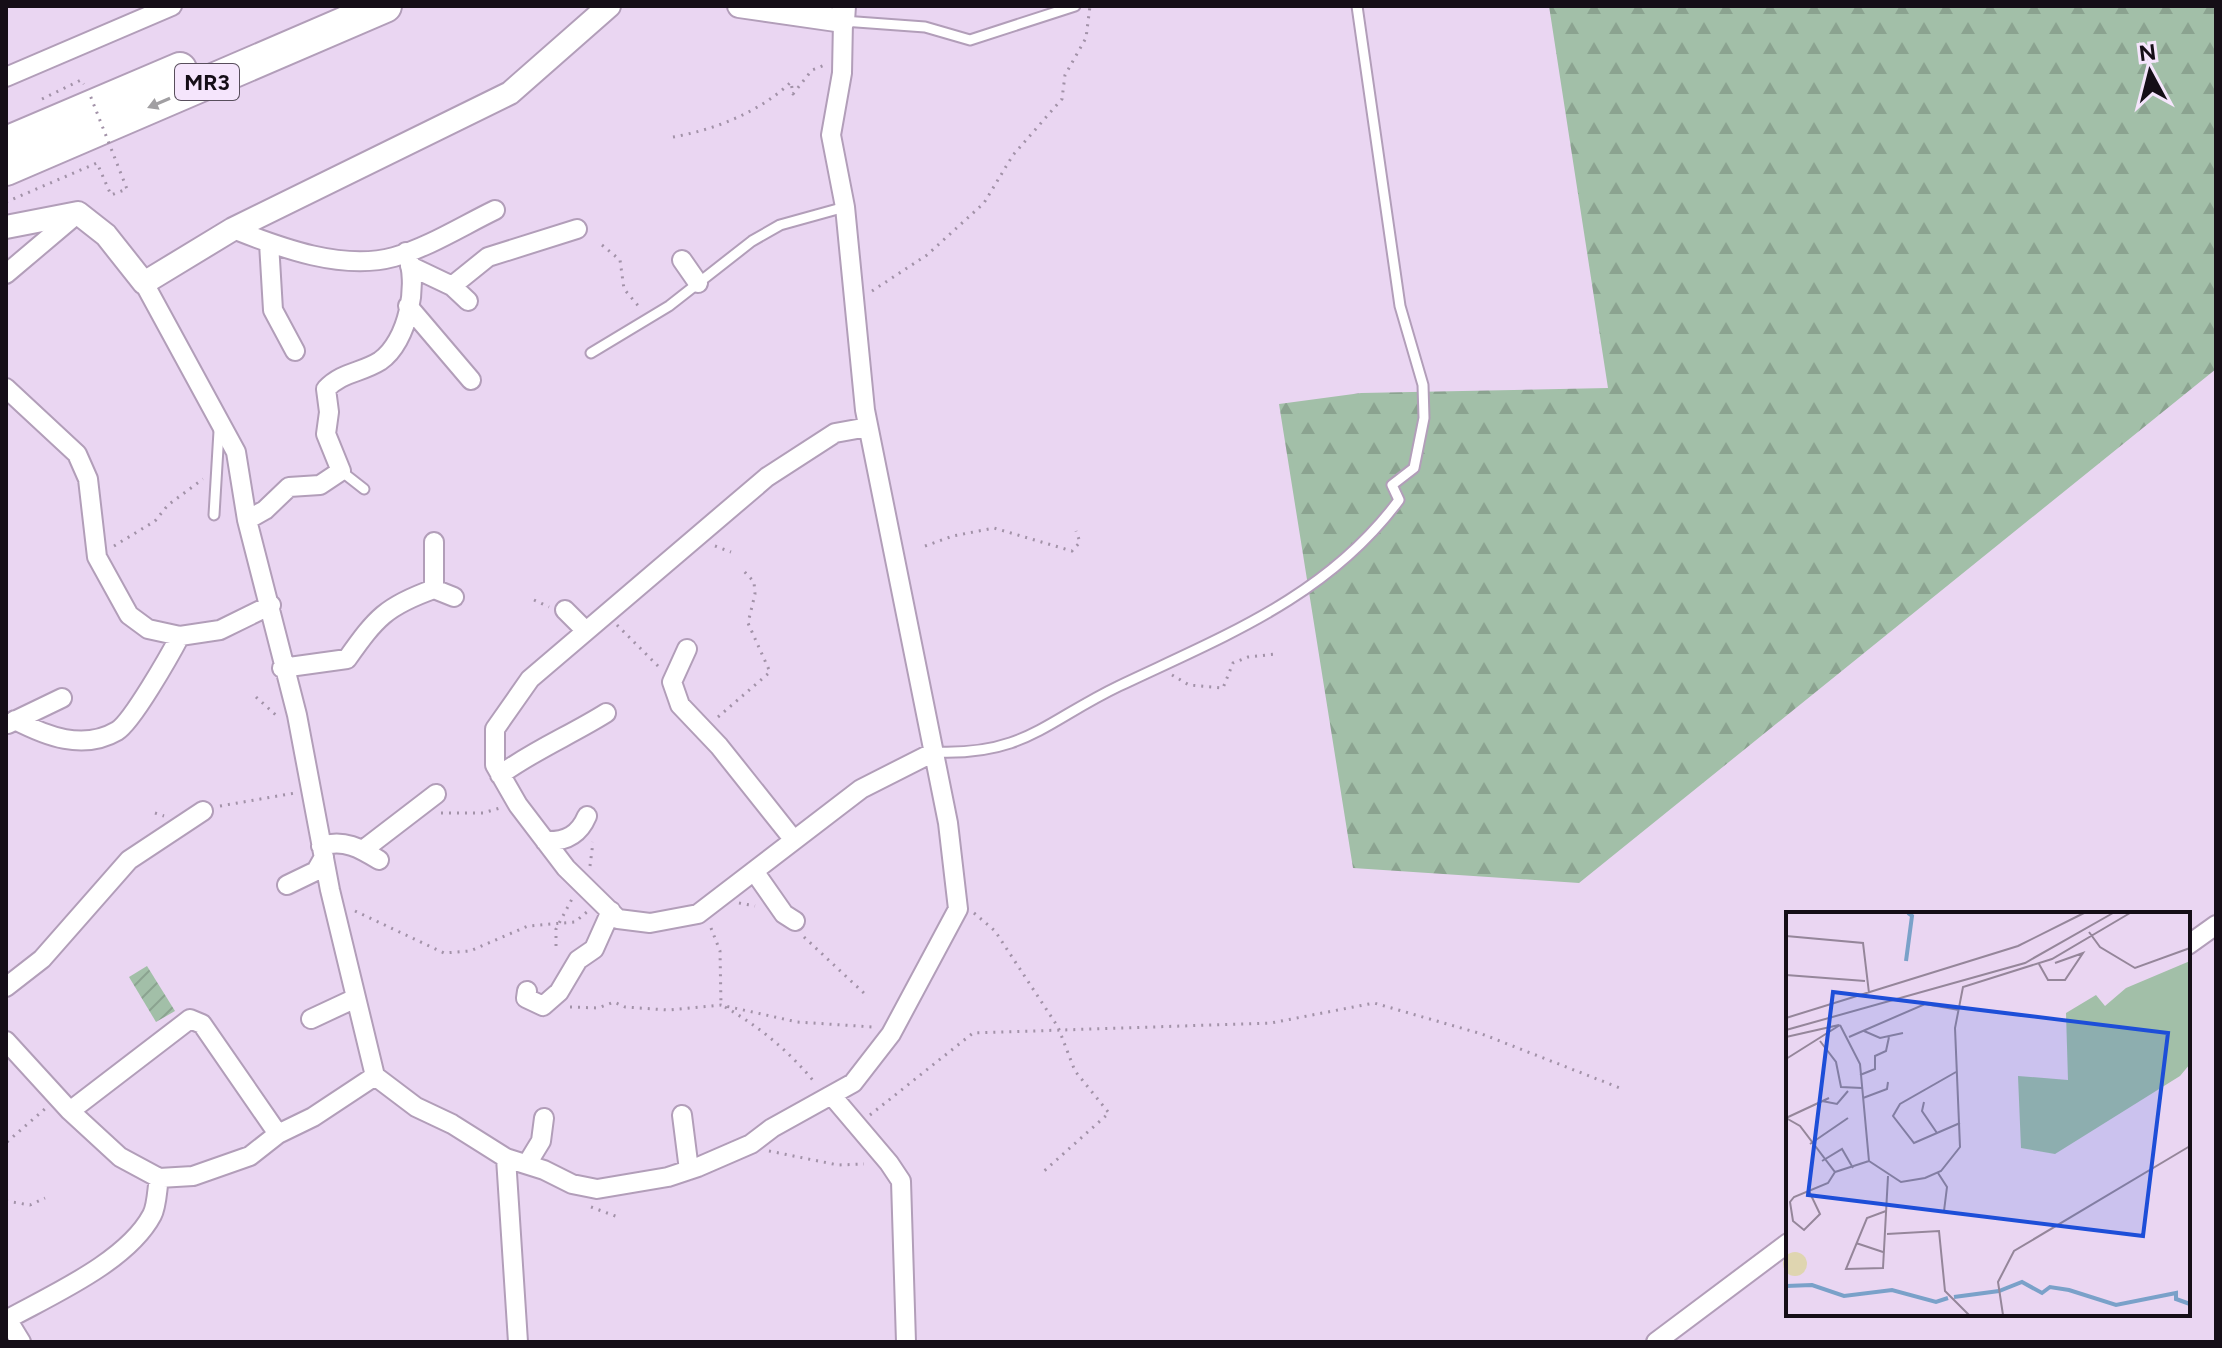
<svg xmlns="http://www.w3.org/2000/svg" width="2222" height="1348" viewBox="0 0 2222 1348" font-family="Figtree,sans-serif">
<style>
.forest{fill:url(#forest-firs)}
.garden{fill:url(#garden-furrows)}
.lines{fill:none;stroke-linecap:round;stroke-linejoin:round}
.service-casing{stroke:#b29eb9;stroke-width:13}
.minor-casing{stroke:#b29eb9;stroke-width:22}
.tertiary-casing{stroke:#b29eb9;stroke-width:26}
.motorway-casing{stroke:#b29eb9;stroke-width:36}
.path{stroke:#a292a8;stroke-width:3;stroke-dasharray:2 6;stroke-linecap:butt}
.service{stroke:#fff;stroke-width:9}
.minor{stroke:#fff;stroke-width:18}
.tertiary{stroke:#fff;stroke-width:22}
.motorway{stroke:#fff;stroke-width:32}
.path-bridge{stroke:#a292a8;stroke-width:3;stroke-dasharray:2 6;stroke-linecap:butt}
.oneway{fill:#a19fa2}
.labels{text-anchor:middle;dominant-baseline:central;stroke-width:7;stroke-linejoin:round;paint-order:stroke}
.shield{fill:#f5e5fc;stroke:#584e5c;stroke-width:2}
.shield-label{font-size:22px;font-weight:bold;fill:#150e17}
.inset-river{fill:none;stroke:#7aa1c9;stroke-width:4}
.inset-road{fill:none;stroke:#95869a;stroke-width:2}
.view{fill:#1d4ed8;fill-opacity:0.15;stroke:#1d4ed8;stroke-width:4}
.inset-edge{fill:none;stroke:#150e17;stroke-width:4}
</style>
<defs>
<pattern id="forest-firs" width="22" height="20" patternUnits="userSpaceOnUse" patternTransform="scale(2)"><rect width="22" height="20" fill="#a2bfa8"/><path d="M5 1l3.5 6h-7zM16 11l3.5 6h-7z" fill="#8ba390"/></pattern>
<pattern id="garden-furrows" width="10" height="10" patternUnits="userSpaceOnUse" patternTransform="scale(2)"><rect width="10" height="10" fill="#a2bfa8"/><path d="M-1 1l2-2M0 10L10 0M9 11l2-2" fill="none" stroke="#8ba390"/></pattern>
</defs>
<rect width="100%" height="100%" fill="#ead6f2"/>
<path class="forest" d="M1549,6H2216V369L1579,883L1353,868L1279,404L1361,393L1608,388Z"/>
<path class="garden" d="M147,966L175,1011L156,1022L129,977Z"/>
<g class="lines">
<defs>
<path id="service" d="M843,21L925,27L970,40L1075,6
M591,353L669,306L752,241L780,225L845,207
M341,471L364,489
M214,515L219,431
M934,752C1024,756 1046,721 1119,686C1224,636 1327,597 1399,500L1392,485L1414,468L1424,418L1423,385L1400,306L1357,6"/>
<path id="minor" d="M6,77L172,6
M233,229C281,248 343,271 394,257C429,247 462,226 495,210
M269,243L273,310L295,351
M682,260L698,283
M410,266L452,286L468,301
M6,274L77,214
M144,283L236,452L247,520L297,715L330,890L375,1076L416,1107L452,1124L506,1158L544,1170L572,1184L597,1189L668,1177L698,1167L751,1144L772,1128L853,1083L891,1034L958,909L948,823L865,410L845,207L831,135L842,73L843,21
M452,286L488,257L577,229
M408,306L471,380
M6,388L77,454L88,479L97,557L129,615L148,629L180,636L220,630L271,605
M868,427L835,433L767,477L530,679L495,729V765L518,805L566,868L618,919L650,923L698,914L861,789L934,752
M247,520L265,510L289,487L320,485L341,471L326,434L329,412L326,389C342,372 361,373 380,361C408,342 420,282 406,252
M434,589L454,597
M565,610L586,631
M687,649L672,682L680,705L719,746L793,839
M282,668L347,659C376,618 386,606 434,589V542
M15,720C46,736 83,751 117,731C132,722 170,655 180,636
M8,724L62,698
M500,775C534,750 571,735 606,713
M545,841C566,842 579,835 587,816
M321,846C344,839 360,848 379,860
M363,850L436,794
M754,871L784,914L795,921
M287,885L316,871L324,857
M2188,945L2216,925
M6,987L42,959L129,860L203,811
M527,991L526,998L543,1006L559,992L578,960L594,949L611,911
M311,1019L356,998
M6,1041L70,1111L120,1157L159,1178L193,1176L250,1156L278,1134L313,1117L375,1076
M833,1097L889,1163L901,1181L906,1342
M70,1111L190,1019L202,1024L278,1134
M682,1115L689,1170
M506,1158L518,1342
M527,1164L541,1141L544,1118
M7,1319L21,1342
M6,1320C51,1295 127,1262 152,1215C157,1206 157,1189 159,1178
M1656,1342L1788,1243"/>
<path id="tertiary" d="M739,6L843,21L844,6
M6,227L78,213L106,235L144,283L233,229L510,93L609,6"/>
<path id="motorway" d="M6,143L180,69
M6,169L385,6"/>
</defs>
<use href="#service" class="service-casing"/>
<use href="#minor" class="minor-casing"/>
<use href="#tertiary" class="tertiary-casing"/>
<use href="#motorway" class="motorway-casing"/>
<path class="path" d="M42,99L81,80L84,84
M673,137C714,130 760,112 791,82L793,94L812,70L825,65
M602,245L620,260L624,289L641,309
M872,291L927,255L984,203L1013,155L1062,99L1065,75L1086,38L1090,6
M114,546L155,521L168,505L203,479
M715,546L731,552
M925,546L953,536L994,528L1072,551L1080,542L1076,531
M534,600L549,607
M617,625L660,668
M1172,675L1189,685L1223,688L1233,663L1248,657L1276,654
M256,697L278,717
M718,717L770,672L748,623L755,594L754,582L742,569
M220,806L295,793
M155,813L164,816
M441,813H483L500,808
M590,866L593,842
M739,903L755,906
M355,911L444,953L470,951L528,926L575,922L588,911
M974,913L995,931L1058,1027L1075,1071L1109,1113L1043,1172
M711,928L720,951L721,1005
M804,937L866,995
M556,946V929L572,899
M570,1007L598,1008L614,1002L625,1007L668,1010L721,1005L797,1022L873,1027
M725,1007C760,1027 790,1052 816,1084
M870,1115L973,1033L1271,1023L1374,1003L1482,1034L1620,1088
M7,1142L46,1108
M769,1151L838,1165L864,1164
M6,1201L30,1205L45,1198
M591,1207L618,1217"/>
<use href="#service" class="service"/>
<use href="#minor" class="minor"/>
<use href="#tertiary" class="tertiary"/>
<use href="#motorway" class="motorway"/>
<path class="path-bridge" d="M6,202L97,163L111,195L127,189L90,95"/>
</g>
<defs><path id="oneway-solid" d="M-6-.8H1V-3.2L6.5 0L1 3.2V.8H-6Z" transform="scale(2)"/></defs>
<use class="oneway" href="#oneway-solid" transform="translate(159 103) rotate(157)"/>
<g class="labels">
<rect class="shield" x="175" y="64" width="64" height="36" rx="6"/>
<g class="shield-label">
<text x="207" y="82">MR3</text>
</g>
</g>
<g transform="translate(1786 912)">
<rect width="404" height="404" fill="#ead6f2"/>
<path d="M404,49V152L394,164L269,242L235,236L232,164L282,168L280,101L310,83L319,94L340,76Z" fill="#a2bfa8"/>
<path d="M-3 352a12 12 0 1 1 24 0a12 12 0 1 1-24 0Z" fill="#dfd5b0"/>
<path class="inset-river" d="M120,49L126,4L122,1M0,374L26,373L58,384L106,378L150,390L162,386M168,385L213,379L236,370L256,381L264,375L283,378L330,393L390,381V387L404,392"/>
<path class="inset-road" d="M303,20L314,35L349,56L404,36M0,24L77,31L83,81M253,52L262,68H279L297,41L269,51M0,63L79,69M0,106L232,34L298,1M54,113L74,152L83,249L115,270L139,266L155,259L174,235L169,116L177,75L266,47L344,1M0,118L239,51L327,1M78,119L94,126L117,121M0,125L53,113M63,125L139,92L173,98M34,129L50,150L55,175L76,176M0,147L54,113M170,160L114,192L107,204L128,231L174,211M74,163L89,157V144L100,139L103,125M77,186L101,177L102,170M36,189L51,192L62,179M138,190L136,199L151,221M0,206L14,214L49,260L83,249M0,206L43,186M24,232L62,206M36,249L56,237L67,256M152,261L161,275L158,299M23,279L34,302L18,318L7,309L4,290L8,285L42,271L49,260M100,299L81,306L60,357L97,356L102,264M101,322L153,319L159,379L183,403M70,331L97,340M217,403L212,370L228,339L404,234"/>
<path class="view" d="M47,80L382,121L357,324L22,283Z"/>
<rect width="404" height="404" class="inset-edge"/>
</g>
<rect width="2222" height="1348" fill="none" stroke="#150e17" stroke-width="16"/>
<g transform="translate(2150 72) rotate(353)" stroke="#f5e5fc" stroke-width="6" paint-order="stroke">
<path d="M0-6L14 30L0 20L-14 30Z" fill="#150e17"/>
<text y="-12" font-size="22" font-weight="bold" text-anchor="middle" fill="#150e17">N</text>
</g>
</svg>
